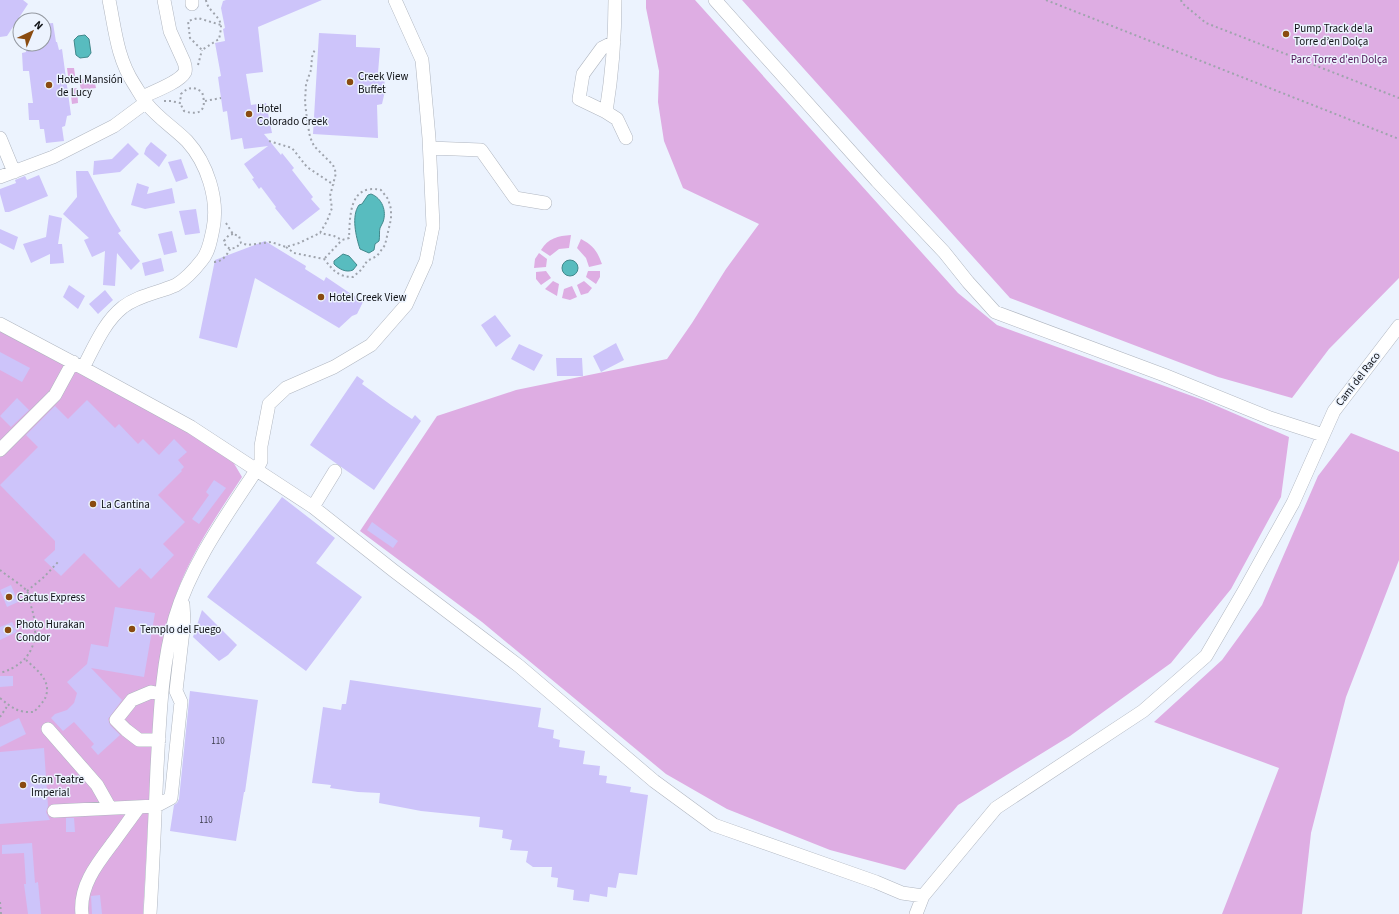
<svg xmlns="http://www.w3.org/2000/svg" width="1399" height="914" viewBox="0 0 1399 914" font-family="'Source Sans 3',sans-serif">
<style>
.green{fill:#deade3}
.water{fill:#58bcbf;stroke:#42898c}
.building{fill:#cdc4fa}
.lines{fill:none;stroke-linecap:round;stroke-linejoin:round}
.minor-casing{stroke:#b0b6c0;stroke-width:14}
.path{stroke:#9fa4ad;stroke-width:2;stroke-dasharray:2 3;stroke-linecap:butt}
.minor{stroke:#fff;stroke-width:13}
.poi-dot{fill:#8a4b10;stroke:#ecf3fe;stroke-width:1.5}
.labels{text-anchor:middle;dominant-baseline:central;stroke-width:3;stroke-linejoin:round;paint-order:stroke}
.number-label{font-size:9px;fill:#3e3e4e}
.poi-label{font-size:11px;fill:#0f1115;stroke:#ecf3fe;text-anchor:start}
.park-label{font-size:11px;fill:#4c1153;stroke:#ecf3fe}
.street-label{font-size:11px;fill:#0f1115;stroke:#ecf3fe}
</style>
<rect width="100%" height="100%" fill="#ecf3fe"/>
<path class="green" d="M646,0H695L958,293L997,325L1203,400L1289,437L1281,497L1231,589L1171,663L1070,736L958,805L905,870L830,850L727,809L666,774L482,622L360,531L437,416L516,390L667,359L692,323L726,269L759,224L683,188L664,141L658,102L659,71L646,8Z
M742,0H1399V278L1329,349L1292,398L1218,377L1010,298Z
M67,68H74L76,82L69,83Z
M94,78L96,88L81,90L79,80Z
M77,88L78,103L72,104L70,89Z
M571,235L569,248L559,249L550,256L541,250C548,238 558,236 571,235Z
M581,239C594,246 597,251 602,264L589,267L586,258L577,248Z
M539,253L547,259L546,267L534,268L535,259Z
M546,271L551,278L541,285L536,279V272Z
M588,271H600V277L596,284L586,277Z
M553,281L559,284L557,296L545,289Z
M584,281L592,288L588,293L581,295L577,285Z
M572,286L577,297L570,300L562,298L564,289Z
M0,330L82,373L229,455L242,477C219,512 195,547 179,587C156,645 154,707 151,769C148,817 146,866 143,914H0Z
M1351,433L1399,452V560L1346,697L1311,833L1302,914H1222L1279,768L1154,722L1222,660L1262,605L1318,476Z"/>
<path class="water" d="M85,35L89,39L91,53L88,57L80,58L76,55L74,40L78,36Z
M371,194C382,198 387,211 383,222C382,224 381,226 380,228C379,231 380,237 379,241L375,244L374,250L369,253L360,249C356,237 351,216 359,205L362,204L368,195Z
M343,254L349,256L357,265L353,270C346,273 339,269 334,264V261Z
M562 268a8 8 0 1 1 16 0a8 8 0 1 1-16 0Z"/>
<path class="building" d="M0,0H23L28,4L7,36L0,37Z
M226,0H322L258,27L263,72L246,74L251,105L266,103L272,133L264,134L281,155L282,153L294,168L292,170L313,197L311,199L320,209L293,230L275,208L276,207L261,187L259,189L252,179L254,178L244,164L268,146L244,149L242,138L231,140L227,111L223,112L218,77L221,76L215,43L225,41L223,29L225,28L221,8L223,1Z
M53,23L56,42H57L59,50L62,49L71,115L67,116L65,126L62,127L64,141L46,143L44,129H40L39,120H29L28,103H33L29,71H23L22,53L26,52V44H44V24Z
M319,33L356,35V47L380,48L378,73H384L385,91L382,104L377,105L378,138L313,134Z
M151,142L167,155L159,167L144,154L146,148Z
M128,143L139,154L120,172L93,175L94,161L112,159Z
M181,159L188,178L176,182L168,162Z
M76,171H88L110,213L121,231L118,233L140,261L131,270L117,253L115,286L103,285L105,251L92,257L84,240L89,238L63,214L77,197Z
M39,175L48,196L9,212H5L0,194V189L16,183L15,180L25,176L27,180Z
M137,183L149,187L147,194L172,188L175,203L145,209L131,205Z
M196,209L200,233L185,235L179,211Z
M49,215L62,218L58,244H62L64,263L50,264V254L31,263L23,244L46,237Z
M0,229L18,237L14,250L0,243Z
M172,231L177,252L164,255L158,234Z
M265,241L306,266L305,269L324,281L326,277L363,302L357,314L352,316L339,328L255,278L237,348L199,338L215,260Z
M161,258L164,271L145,276L142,263Z
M69,285L85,296L78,309L63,297Z
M105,290L113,300L98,314L89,304Z
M495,315L511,336L496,347L481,325Z
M616,343L624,360L601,372L593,356Z
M519,344L543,355L534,371L511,359Z
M0,352L30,368L22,382L0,370Z
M556,358H582L583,376H557Z
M357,376L364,381L362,384L391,405L412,419L415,415L421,421L374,490L310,445Z
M17,398L29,410L11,427L0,416Z
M87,400L115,428L119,424L138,444L143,439L159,455L174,439L187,452L178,460L184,467L181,470L182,471L158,495L185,522L163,544L174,555L151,579L140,568L119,588L84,553L61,576L44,560L55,550V541L0,485L38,447L26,435L55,406L68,419Z
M214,480L226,488L199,524L192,519L209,495L206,492Z
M282,497L335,538L316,563L362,597L306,671L207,597Z
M372,522L398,541L393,548L367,530Z
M11,585L18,602L7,607L0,590Z
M115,607L155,613L144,677L91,668L122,700L108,719L110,725L120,735L98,755L91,747L94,744L74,722L63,731L51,718L55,714L67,710L74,703L77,693L67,682L87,664L91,644L108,647Z
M202,610L237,645L228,655L219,661L193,637Z
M12,622L17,632L0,640V627Z
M0,676H13V686L0,687Z
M350,680L541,708L538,727L554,730L553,738L560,740L559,747L585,751L583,764L600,766L599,775L607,776L606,783L631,787L630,792L648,795L637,875L619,873L616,888L608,887L607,897L590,894L589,902L573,900L574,890L557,887L558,878L551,877L552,867H533L526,862L528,851L510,850L512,840L502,838L503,830L479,827L480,817L421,811L379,803L380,793L358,792L330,788L331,785L312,783L323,707L341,710L342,704H346Z
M190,691L258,700L245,792H244L236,841L170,831L174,805L177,803L179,799Z
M19,718L26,734L0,747V727Z
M44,748L48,806L46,812L50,820L0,824V752Z
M66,818H74L75,832H66Z
M32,843L35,883L38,882L41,914H28L24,884H26L24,853L2,854V845Z
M100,895L102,914H92L91,896Z"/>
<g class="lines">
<defs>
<path id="minor" d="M715,0L877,181L944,252L968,282L995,312L1164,375L1270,418L1323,435
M192,4V0
M614,42L602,48L583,74L579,99L606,112L617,119L626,138
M142,97C153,92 180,82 185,72C186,69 185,65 184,62L170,31L164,0
M606,112C612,75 615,37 615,0
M0,138L14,172
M430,148L481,150L515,198L545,203
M0,177L53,157L114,126L145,103
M0,324L83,368L191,427L313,507L394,571L519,666L654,781L714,825L876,882L902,893L923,896L996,808L1143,711L1206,656L1244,591L1293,503L1334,411L1399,326
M83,368C94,347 104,322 123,307C139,295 158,293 176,285C186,279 195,269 202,260C209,252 211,238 213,229C219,199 207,163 187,141C174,128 158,118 147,104C142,98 138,90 134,84C117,58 115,29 109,0
M0,450L55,395L73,362
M313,507L335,471
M48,729L97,785L110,808
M159,740H139L126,730L116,720L132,700L151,692L161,694
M54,811L156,806L171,798L181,702L176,691L184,622L183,604
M82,914C79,887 96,865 112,844C121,832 130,819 139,807
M150,914C153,865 155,817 157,768C160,718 161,667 175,618C191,564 226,516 257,469L261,461V446L269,404L286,388L334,367L371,345L406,305L426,261L433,226L429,138L422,60L395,0
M916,914L923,896"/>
</defs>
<use href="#minor" class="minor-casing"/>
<path class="path" d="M206,0C207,10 219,15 221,25C221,29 220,35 219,39L202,50L190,38L188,21L198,18L221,25
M1046,0L1399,139
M1181,0L1182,3L1206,23L1399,98
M198,65L202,50
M164,101H171L180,103L181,94C188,87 194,86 202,92C207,108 202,117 184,111L180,103
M205,101L221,98
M269,141L292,148L307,167L334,185
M226,223L233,234L239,236L241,243L248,245L271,242L286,247L299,243L320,233L327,221L332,208L330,196L336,173L333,165L314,146L310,137L307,120L305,102L306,84L311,70L312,57L315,49
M233,234L229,235L224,241L226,247C233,250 236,248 241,243
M286,247L294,253L324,259C333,270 338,277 353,277L362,269L367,261L377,256L385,245L391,219V209L388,199L381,190C349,183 350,216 349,238L342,240L334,236L320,233
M325,258L342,240
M214,262C222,262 227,255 230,249
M0,570C6,575 23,586 27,591C29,595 30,601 31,606C41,637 34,663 0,673
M27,591L44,577L59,561
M0,698C12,708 18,713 34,712C38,707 44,702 46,696C51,680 37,670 26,660
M0,717L8,705
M0,902L1,914"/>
<use href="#minor" class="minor"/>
</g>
<g class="poi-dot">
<circle cx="1286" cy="34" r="4"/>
<circle cx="350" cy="82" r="4"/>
<circle cx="49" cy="85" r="4"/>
<circle cx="249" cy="114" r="4"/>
<circle cx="321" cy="297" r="4"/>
<circle cx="93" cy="504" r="4"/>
<circle cx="9" cy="597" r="4"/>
<circle cx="132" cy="629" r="4"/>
<circle cx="8" cy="630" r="4"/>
<circle cx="23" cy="785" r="4"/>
</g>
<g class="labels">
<g class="number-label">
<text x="218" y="741">110</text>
<text x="206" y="820">110</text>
</g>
<g class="poi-label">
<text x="1294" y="28">Pump Track de la<tspan x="1294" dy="13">Torre d’en Dolça</tspan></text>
<text x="358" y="76">Creek View<tspan x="358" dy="13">Buffet</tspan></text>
<text x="57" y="79">Hotel Mansión<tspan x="57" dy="13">de Lucy</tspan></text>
<text x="257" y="108">Hotel<tspan x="257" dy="13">Colorado Creek</tspan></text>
<text x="329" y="297">Hotel Creek View</text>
<text x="101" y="504">La Cantina</text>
<text x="17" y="597">Cactus Express</text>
<text x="16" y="624">Photo Hurakan<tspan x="16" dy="13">Condor</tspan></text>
<text x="140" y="629">Templo del Fuego</text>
<text x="31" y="779">Gran Teatre<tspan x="31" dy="13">Imperial</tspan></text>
</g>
<g class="park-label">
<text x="1339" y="59">Parc Torre d'en Dolça</text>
</g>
<g class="street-label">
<text transform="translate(1358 379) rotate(-52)">Camí del Raco</text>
</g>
</g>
<g transform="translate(32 32) rotate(44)"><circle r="19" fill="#ecf3fe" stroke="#9499a1"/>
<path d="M0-3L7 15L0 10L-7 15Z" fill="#8a4b10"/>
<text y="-6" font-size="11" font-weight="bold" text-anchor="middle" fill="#0f1115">N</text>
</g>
</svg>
